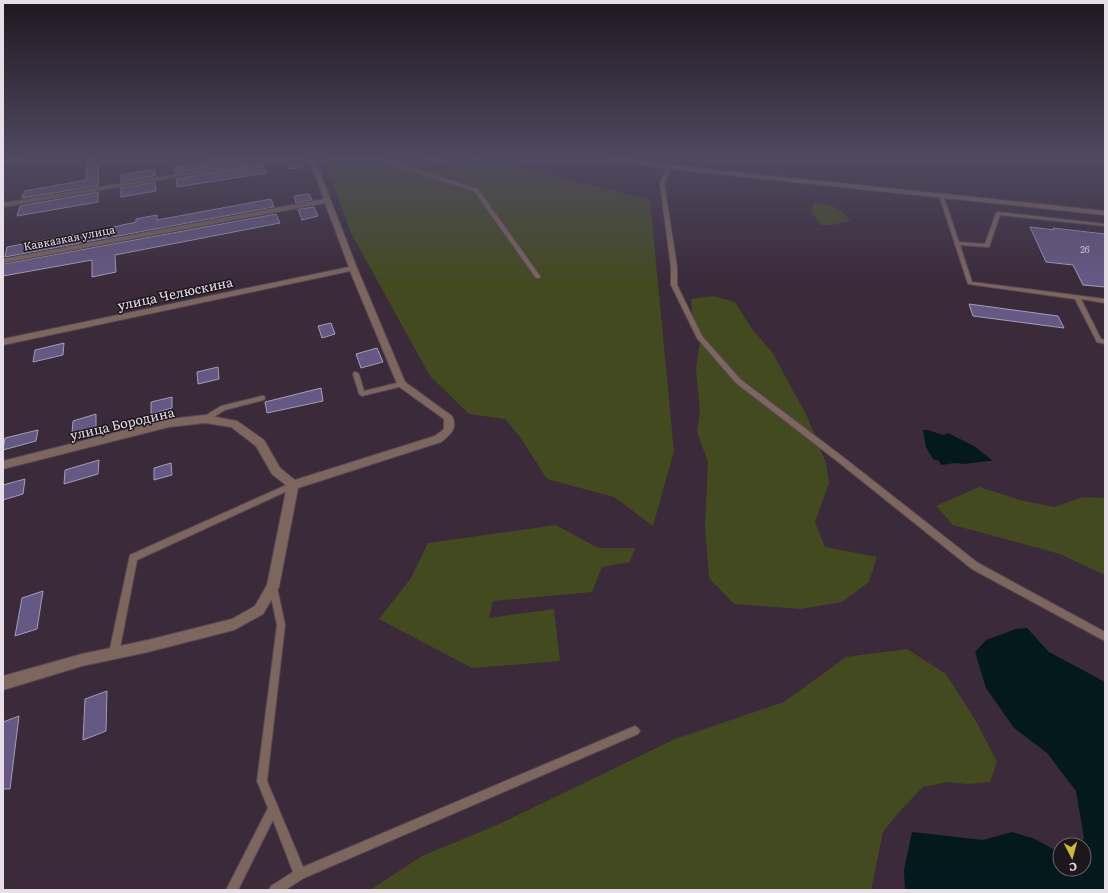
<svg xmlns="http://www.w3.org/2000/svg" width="1108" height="893" viewBox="0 0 1108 893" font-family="Literata,serif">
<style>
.green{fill:#434a20}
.water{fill:#04191b}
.building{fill:#665884;stroke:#a49db5}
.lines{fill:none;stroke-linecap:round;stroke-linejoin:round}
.service-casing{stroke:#564756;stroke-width:2}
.minor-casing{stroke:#564756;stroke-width:2}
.service{fill:#7d665e;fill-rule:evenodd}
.minor{fill:#7d665e;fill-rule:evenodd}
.labels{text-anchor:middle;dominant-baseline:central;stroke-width:3;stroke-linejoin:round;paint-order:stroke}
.far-number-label{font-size:9px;fill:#c8bccf}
.far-street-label{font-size:11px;fill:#e8dee8;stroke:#1d161d}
.street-label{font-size:13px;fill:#e8dee8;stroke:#1d161d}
</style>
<rect width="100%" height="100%" fill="#3a2a3a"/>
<path class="green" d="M323,157H380L448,172L467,157H478L650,200L674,451L653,526L614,497L547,479L520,437L505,419L469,414L430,376L351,233Z
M814,203C828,202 842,209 850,221L830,225H821L811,212Z
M713,296L735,302L752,329L772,352L807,416L826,463L829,483L815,522L825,547L877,557L869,582L842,602L800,609L734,604L709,578L705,526L708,462L697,432L700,412L696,369L700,341L693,320L691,299Z
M979,487L1020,500L1054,507L1083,497L1105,498V575L1060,554L953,525L936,506Z
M556,525L598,548H635L630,562L602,567L592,592L493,601L489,618L554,609L560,661L472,668L379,619L411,578L428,543Z
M907,649L946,674L977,723L997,762L990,782L967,784L948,782L923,787L899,812L883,832L871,890H370L422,856L497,825L675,739L784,702L846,657Z"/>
<path class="water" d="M923,430H928L943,435L949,433L952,435L974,446L993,461H987L965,464L955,463L941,465L939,461L933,459L926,447Z
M1027,628L1049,652L1105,682V890H905L904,870L912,832L983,840L1012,832L1035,839L1060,853V869H1084V845H1079L1084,838L1076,791L1047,753L1014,728L986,688L975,652L986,640L1016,629Z"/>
<path class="building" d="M87,157H99L98,186L22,198L25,191L86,180Z
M230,157L262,158L175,173V167Z
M295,157H301L303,167L289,169L287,160Z
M263,164L266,173L177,187L176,179Z
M150,170H155V176L121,182V175Z
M155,182L156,191L121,197V188Z
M98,192V202L17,216L20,206Z
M309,194L312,200L296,203L294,196Z
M271,199L274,207L5,257L7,247L105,229L136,222V219L157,215V220Z
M314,207L318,216L302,220L298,209Z
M276,214L280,223L115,255L116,272L92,277V260L3,276V264Z
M1030,227L1054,230L1053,228L1105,234V287L1083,285L1073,265L1046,262Z
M969,304L1058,316L1064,328L973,316Z
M331,323L335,334L322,338L318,326Z
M64,343L63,355L33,362L35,350Z
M377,348L383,362L361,368L356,354Z
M218,367L219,379L198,384L197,372Z
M321,388L323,401L267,413L265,402Z
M172,397V408L151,414V402Z
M96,414V427L72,433L73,421Z
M38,430L36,441L3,450L5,438Z
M99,460L98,474L64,484L65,470Z
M171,463L172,475L154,480V468Z
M25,479L23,494L3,500V485Z
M43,591L37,629L15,636L22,598Z
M107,691L106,731L83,740L85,699Z
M19,716L10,789H3V722Z"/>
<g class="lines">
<defs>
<path id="service" d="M378,157H382L383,159L478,189L540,276V278H536L474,191L380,161Z
M413,157H425L446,161L444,162Z
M668,166L672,167L664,183L677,267V285L702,336L740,379L843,457L978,563L1105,632V641L972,569L837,461L736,383L697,338L671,285V267L660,183Z
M939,194L943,195L959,242L985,244L996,213L998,212L1105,224V226L1000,215L989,247L960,245L972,282L1105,299V303L1081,299L1101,339L1105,340V344L1097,342L1075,299L968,284L939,195Z
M354,372H356L359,374L364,391L401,382L404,384L403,386L362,396L359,394L353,374Z
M262,396H264L265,398L264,400L225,410L207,421H205L202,419L203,417L221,406Z
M293,482L296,483L297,485L296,487L137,560L119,653L117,656L114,657L111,656L109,653L130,555Z
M273,583L276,584L277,587L285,625L267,781L303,867L635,726L638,728L640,731L638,734L304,878L285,890H269L271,886L293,872L273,820L238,890H226L268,808L257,781L277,625L269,587L270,584Z"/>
<path id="minor" d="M17,157H33L3,163V159Z
M279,157H294L3,207V203Z
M308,157H314L357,268L405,382L452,416C458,428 451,434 441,442L298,488L279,587L263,614L234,630L148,652L82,666L3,690V676L82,654L148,640L232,619L255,606L267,585L287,486L272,474L256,446L231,427L205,423L169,427L3,469V461L169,419L205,415L237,421L264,440L280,468L295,480L435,436L444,429V419L398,386L350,271L3,345V339L349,267L325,203L3,263V259L324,199Z
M596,157H613L670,165L1105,211V215L670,169Z"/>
</defs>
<use href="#service" class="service-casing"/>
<use href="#minor" class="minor-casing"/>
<use href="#service" class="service"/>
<use href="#minor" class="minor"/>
</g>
<linearGradient id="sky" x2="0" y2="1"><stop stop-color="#201720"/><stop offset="0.56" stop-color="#4f4a60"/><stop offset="1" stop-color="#4f4a60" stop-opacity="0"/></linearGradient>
<rect width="1108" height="282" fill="url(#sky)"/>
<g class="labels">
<g class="far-number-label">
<text x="1085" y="249">26</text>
</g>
<g class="far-street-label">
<text transform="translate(69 237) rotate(-11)">Кавказкая улица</text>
</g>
<g class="street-label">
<text transform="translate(175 293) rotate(-12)">улица Челюскина</text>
<text transform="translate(122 423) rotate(-13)">улица Бородина</text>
</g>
</g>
<rect width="1108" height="893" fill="none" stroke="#e8dee8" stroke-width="8"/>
<g transform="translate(1072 857) rotate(174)"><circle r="19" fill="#1d161d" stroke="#6e666e"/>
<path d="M0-3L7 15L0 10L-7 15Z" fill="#cbba39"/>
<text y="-6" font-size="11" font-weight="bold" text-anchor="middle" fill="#e8dee8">С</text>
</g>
</svg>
